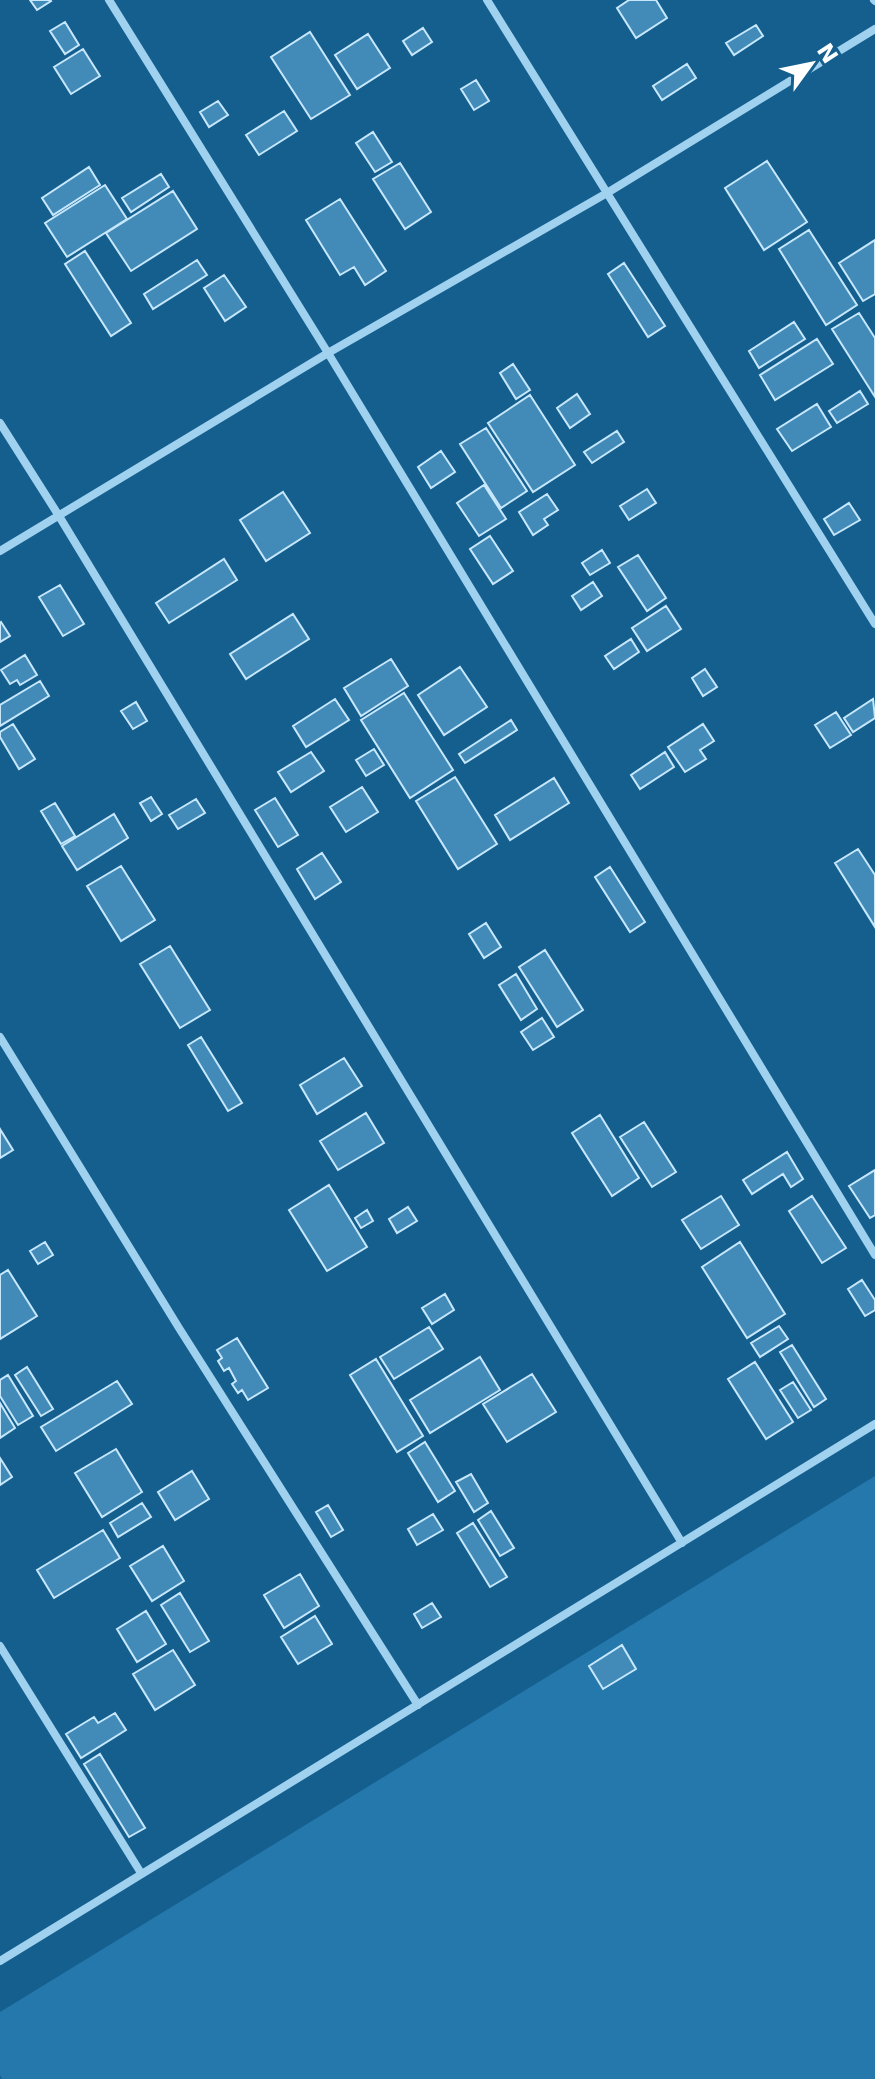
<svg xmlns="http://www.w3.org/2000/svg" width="875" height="2079" viewBox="0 0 875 2079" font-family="'DejaVu Sans',sans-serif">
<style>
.green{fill:#2478ac}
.building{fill:#428bb9;stroke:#c7e8fc;stroke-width:2}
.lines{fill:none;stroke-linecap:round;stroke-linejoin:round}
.street{stroke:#a0d2f0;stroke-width:8}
</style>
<rect width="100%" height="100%" fill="#155f8f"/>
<path class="green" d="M875,1476V2079H2L0,2075V2012Z"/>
<path class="building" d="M30,0H50L51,1L37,10Z
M629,0H656L667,18L636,38L617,8Z
M65,22L79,45L65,54L50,31Z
M756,25L763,36L734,55L726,43Z
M423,28L432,42L412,55L403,41Z
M310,32L350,95L311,119L271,57Z
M368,34L390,68L357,89L335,55Z
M83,49L100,76L71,94L54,67Z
M687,64L696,78L662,100L653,86Z
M476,80L489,101L474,110L461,89Z
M218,101L228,115L209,127L200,112Z
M284,111L297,131L259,155L246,135Z
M373,132L392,162L375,172L356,143Z
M767,161L807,222L764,250L725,188Z
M400,163L431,212L405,229L373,179Z
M89,167L100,185L53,215L42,198Z
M161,174L169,187L131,212L122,198Z
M105,185L127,219L67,257L45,223Z
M173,191L197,229L131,271L106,233Z
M340,199L386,271L365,285L354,267L340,275L306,220Z
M809,230L857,305L826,325L779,249Z
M875,240V294L863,301L839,263Z
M85,251L131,323L111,336L65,264Z
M197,260L207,275L153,309L144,294Z
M624,263L665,326L648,337L608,274Z
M224,275L246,307L225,321L204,288Z
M859,313L875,338V397L832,329Z
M794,322L805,339L759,368L749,351Z
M817,339L833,364L775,400L760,375Z
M513,364L530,390L516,399L500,373Z
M860,391L868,404L837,423L829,411Z
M577,394L590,414L570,428L557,408Z
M530,395L575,465L533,492L488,423Z
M817,404L831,427L792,451L777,429Z
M486,428L527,491L501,508L460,444Z
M617,431L624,442L592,463L584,452Z
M441,451L455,472L431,488L418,467Z
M484,485L506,519L479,536L457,503Z
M647,489L656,503L629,520L620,506Z
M283,492L310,533L266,561L240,520Z
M547,494L558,510L544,519L548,525L533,535L519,512Z
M849,503L860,520L834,535L824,519Z
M490,536L513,571L493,584L470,549Z
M602,550L610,563L590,575L582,563Z
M638,555L666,598L647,611L618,567Z
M224,559L237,580L169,623L156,603Z
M593,582L602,596L581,610L572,596Z
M60,585L84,624L63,636L39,597Z
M666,606L681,629L647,651L632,628Z
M293,614L309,639L246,679L230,654Z
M1,622L10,636L0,642V623Z
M631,639L639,652L614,669L605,656Z
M25,655L37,675L20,685L17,680L10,684L1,670Z
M391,659L408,686L361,716L344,688Z
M460,667L487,707L444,735L418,695Z
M705,669L717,687L703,696L692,678Z
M40,681L49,696L0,726V705Z
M404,693L453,770L410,798L361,720Z
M335,699L349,720L306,747L293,726Z
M873,699L875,718L853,732L844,718Z
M136,702L147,721L133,729L121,711Z
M836,712L851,735L830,748L815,725Z
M511,720L517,730L465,763L459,754Z
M13,724L35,759L19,769L0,737V732Z
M703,724L714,741L700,750L706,759L685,772L668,747Z
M374,749L384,765L366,776L356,760Z
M311,752L324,771L291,792L278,772Z
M665,752L674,767L640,789L631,775Z
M455,777L497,844L458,869L416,801Z
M554,778L569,803L510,840L495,815Z
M362,787L378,812L346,832L330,807Z
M151,797L162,814L151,821L140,803Z
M275,798L298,835L278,847L255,810Z
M196,799L205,813L178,829L169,815Z
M55,803L75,836L61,844L41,811Z
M114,814L128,838L77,870L62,846Z
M858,849L875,875V927L835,863Z
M322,853L341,882L315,899L297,869Z
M121,866L155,920L121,941L87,886Z
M610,867L645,922L630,932L595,877Z
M486,923L501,947L484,958L469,934Z
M170,946L210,1010L180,1028L140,964Z
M545,950L583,1010L557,1027L519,967Z
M516,974L537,1009L521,1020L499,985Z
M542,1018L554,1037L533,1050L521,1032Z
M201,1037L242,1103L228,1111L188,1045Z
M344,1058L362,1086L317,1114L300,1085Z
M366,1113L384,1143L338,1170L320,1141Z
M600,1115L639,1178L612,1196L572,1133Z
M644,1122L676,1172L652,1187L620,1137Z
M0,1129L13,1150L0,1158Z
M787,1152L803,1179L791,1187L783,1174L752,1194L743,1180Z
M875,1170V1215L870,1218L849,1186Z
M329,1185L367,1247L327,1271L289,1210Z
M721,1196L739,1225L701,1249L682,1220Z
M812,1196L846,1248L822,1263L789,1211Z
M408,1207L417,1221L397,1233L389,1219Z
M367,1210L373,1221L361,1228L355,1218Z
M45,1242L53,1255L38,1264L30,1251Z
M740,1242L785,1314L747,1338L702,1267Z
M8,1270L37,1316L0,1339V1275Z
M862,1280L875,1300V1310L865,1316L848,1289Z
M445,1294L454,1310L432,1324L422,1308Z
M779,1326L788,1339L760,1357L751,1343Z
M429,1327L443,1349L394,1379L380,1357Z
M237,1338L268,1388L248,1400L242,1390L238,1393L232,1384L236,1381L229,1368L224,1371L218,1361L222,1358L217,1350Z
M792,1345L826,1399L814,1407L780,1352Z
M480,1357L500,1390L430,1433L410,1400Z
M376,1359L423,1436L397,1452L350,1375Z
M755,1362L793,1422L766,1439L728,1379Z
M27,1367L53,1409L41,1416L15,1375Z
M532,1374L556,1412L507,1442L483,1404Z
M8,1375L33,1416L18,1425L0,1396V1380Z
M117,1381L132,1404L56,1451L41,1427Z
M793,1382L811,1410L798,1418L780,1390Z
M0,1403L15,1428L0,1438Z
M425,1442L455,1491L438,1502L408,1453Z
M116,1449L142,1492L102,1517L75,1473Z
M0,1458L12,1477L0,1485Z
M192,1471L209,1499L175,1520L158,1492Z
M471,1474L488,1503L474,1512L456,1482Z
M142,1503L151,1517L118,1537L110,1523Z
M328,1505L343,1530L331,1537L316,1512Z
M491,1511L514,1548L500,1556L478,1520Z
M433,1514L443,1530L417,1545L408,1529Z
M473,1523L507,1577L490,1587L457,1533Z
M103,1530L120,1558L54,1598L37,1570Z
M163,1546L184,1581L152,1601L130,1566Z
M300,1574L319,1606L284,1628L264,1595Z
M180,1593L209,1641L190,1652L161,1605Z
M432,1603L441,1617L422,1628L414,1614Z
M146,1611L166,1644L137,1662L117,1629Z
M315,1616L332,1644L298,1664L281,1637Z
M622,1645L636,1669L603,1689L589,1666Z
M173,1650L195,1685L155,1710L133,1674Z
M115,1713L126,1730L81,1758L66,1734L94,1717L98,1723Z
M100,1754L145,1828L129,1837L84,1764Z"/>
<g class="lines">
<path class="street" d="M109,0L328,353L875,1255
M487,0L875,624
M874,0L875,1
M0,423L59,516L682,1543
M0,551L328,353L607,193L875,29
M0,1037L179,1328L418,1705
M0,1646L141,1873
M0,1961L875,1424"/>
</g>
<g transform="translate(811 64) rotate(57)" stroke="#155f8f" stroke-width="6" paint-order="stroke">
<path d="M0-6L14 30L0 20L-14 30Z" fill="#ffffff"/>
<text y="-12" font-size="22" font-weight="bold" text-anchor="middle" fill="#ffffff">N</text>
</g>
</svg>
